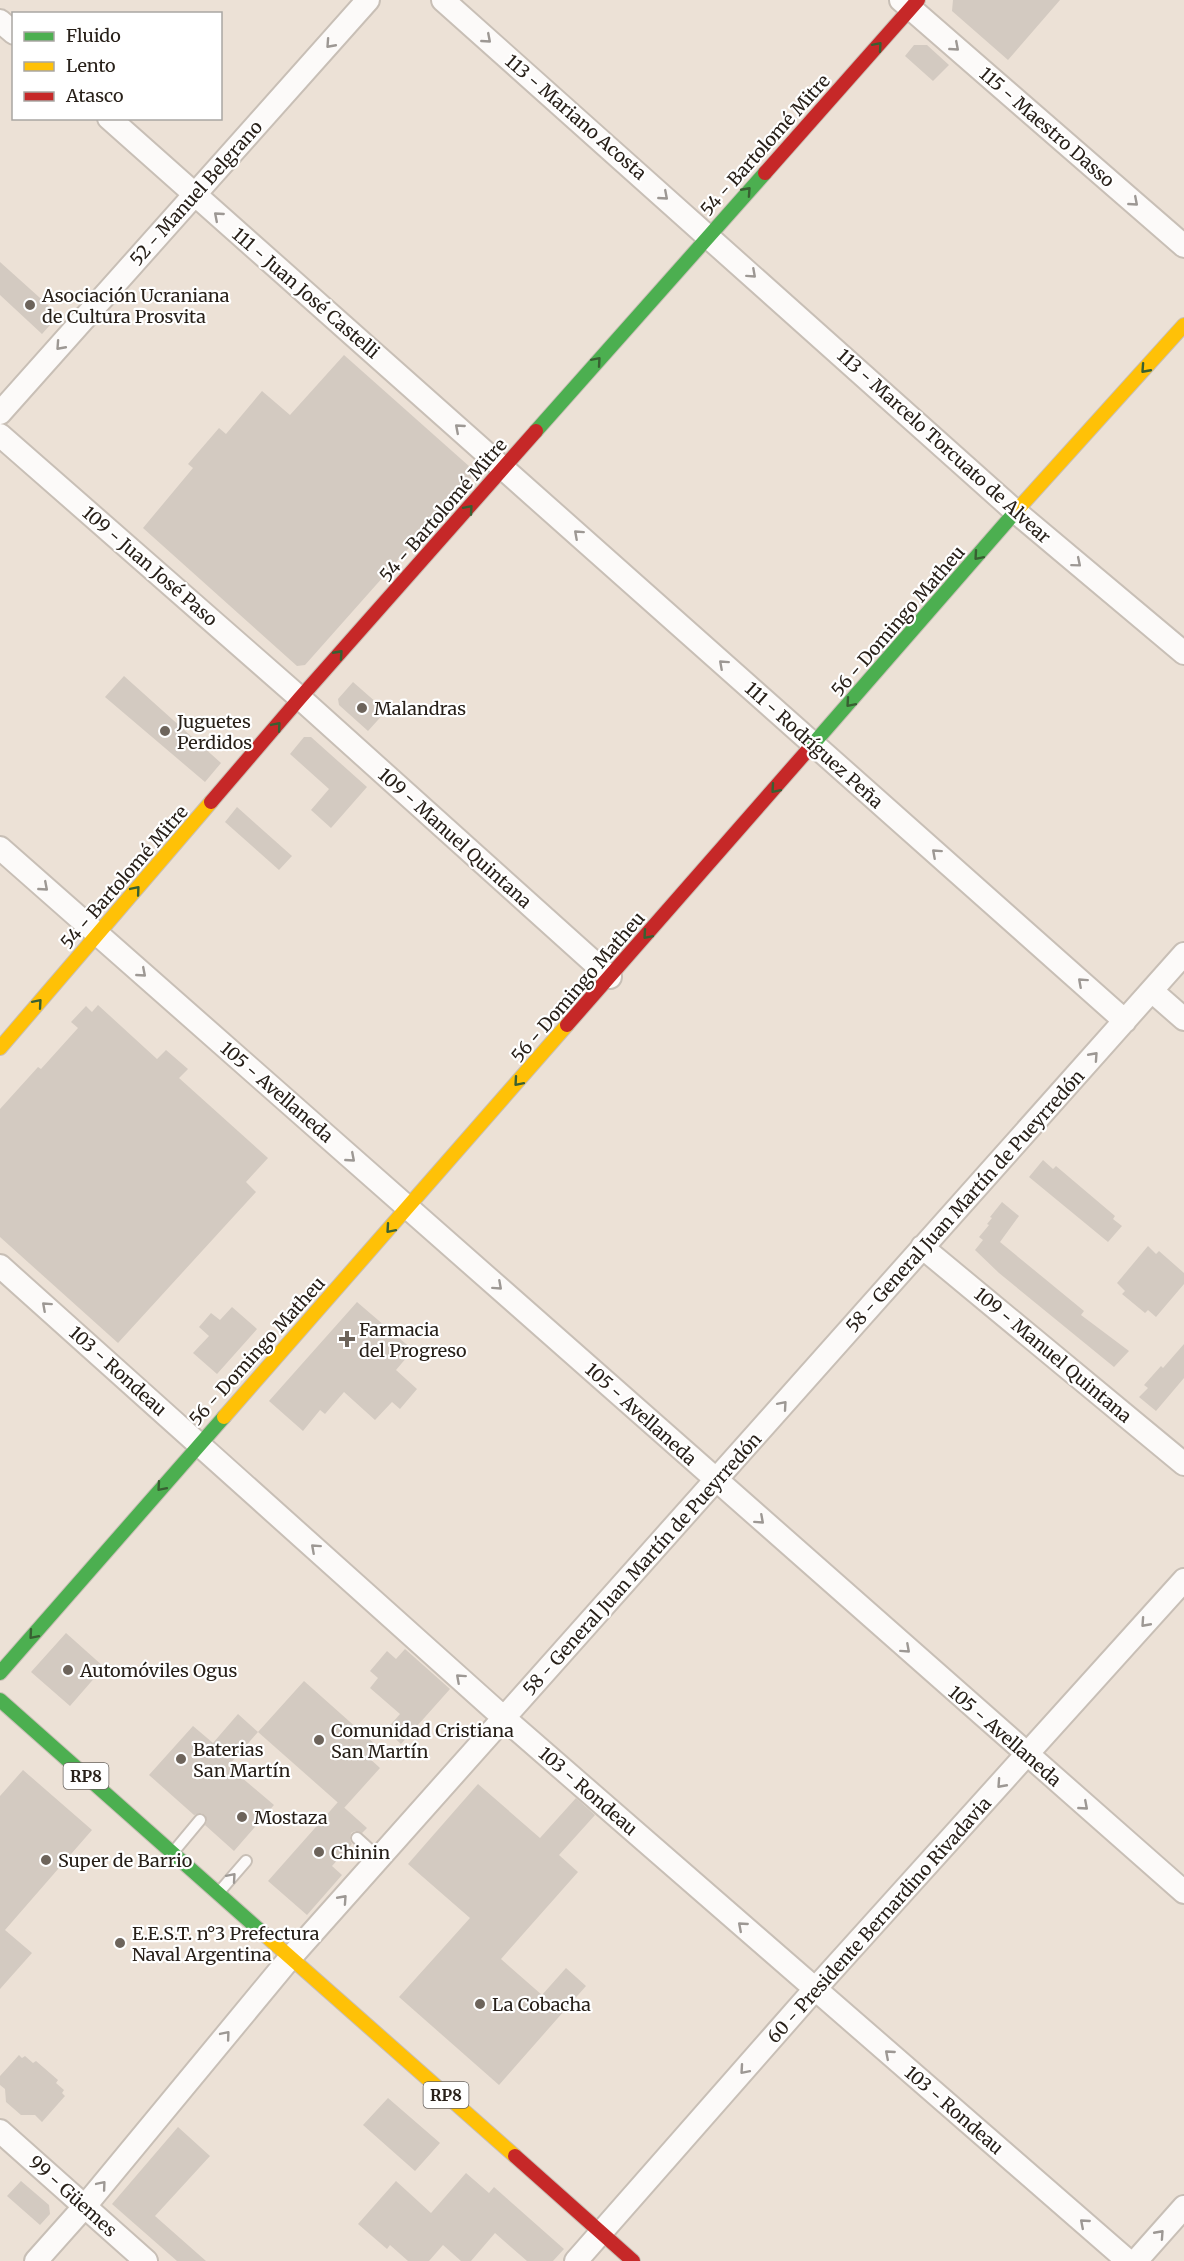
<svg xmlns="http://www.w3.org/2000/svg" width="1184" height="2261" viewBox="0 0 1184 2261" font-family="Merriweather,serif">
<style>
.building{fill:#d3cac1}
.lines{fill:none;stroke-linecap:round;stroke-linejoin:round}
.lane-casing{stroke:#c8bfb6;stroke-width:14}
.street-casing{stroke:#c8bfb6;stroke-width:26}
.fast-casing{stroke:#c8bfb6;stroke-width:16}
.slow-casing{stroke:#c8bfb6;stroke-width:16}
.jam-casing{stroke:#c8bfb6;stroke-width:16}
.lane{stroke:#fcfaf9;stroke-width:10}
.street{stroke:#fcfaf9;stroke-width:22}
.fast{stroke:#4caf50;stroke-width:14}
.slow{stroke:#ffc107;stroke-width:14}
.jam{stroke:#c62828;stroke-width:14}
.oneway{stroke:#9d9894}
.oneway2{stroke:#386032}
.poi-dot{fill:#6d645b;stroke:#fff;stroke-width:2}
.labels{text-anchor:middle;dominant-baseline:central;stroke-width:4.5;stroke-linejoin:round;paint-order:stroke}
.shield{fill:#fff;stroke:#68635e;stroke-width:1.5}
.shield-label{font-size:16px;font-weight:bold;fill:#282019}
.street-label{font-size:18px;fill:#282019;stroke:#fff}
.poi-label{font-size:18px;fill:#282019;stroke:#fff;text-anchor:start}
</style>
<rect width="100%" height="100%" fill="#ece1d6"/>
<path class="building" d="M953,0H1060L1008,60L952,11Z
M914,45H927L949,65L933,81L905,56Z
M0,262L59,315L42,334L0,295Z
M344,355L470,467L471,478L305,665L297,666L143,528L193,468L188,464L219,428L226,434L262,391L290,415Z
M124,676L221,763L205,782L105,697Z
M353,682L386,711L368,731L339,705L338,699Z
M304,737H311L367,787L331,828L311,810L329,789L290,754Z
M237,807L292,856L279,870L225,822Z
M98,1005L157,1059L166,1050L188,1069L179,1078L268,1158L246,1182L256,1192L118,1343L0,1237V1109L38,1067L41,1069L78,1028L71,1022L86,1006L92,1012Z
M1043,1160L1053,1169L1056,1166L1115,1216L1113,1219L1122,1226L1108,1242L1029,1177Z
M1002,1202L1019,1216L1000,1242L1084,1311L1081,1315L1129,1351L1114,1367L999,1273L975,1250L983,1240L979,1237L989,1225L987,1224L992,1218L990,1217Z
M1148,1246L1156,1254L1159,1251L1184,1273V1284L1156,1317L1148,1310L1145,1313L1122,1294L1125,1291L1117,1283Z
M357,1302L413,1350L396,1370L417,1389L400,1409L392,1402L375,1420L344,1392L325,1414L320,1410L303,1431L269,1401Z
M232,1307L257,1329L217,1374L193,1353L209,1336L199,1327L211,1313L220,1320Z
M1184,1344V1378L1156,1411L1139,1397L1148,1388L1144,1385L1161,1366L1163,1368Z
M66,1633L104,1667L70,1706L31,1672Z
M405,1649L450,1689L401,1744L386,1730L400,1714L370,1688L378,1678L370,1671L387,1651L396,1659Z
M304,1681L377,1746L368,1757L380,1768L344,1808L258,1732Z
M238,1714L258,1732L228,1766L274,1805L234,1851L205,1825L207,1821L205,1815L201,1813L194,1815L149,1775L193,1726L213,1743Z
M23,1770L92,1830L5,1930L32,1953L0,1989V1796Z
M478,1784L540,1838L576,1798L595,1815L559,1855L578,1872L501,1959L542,1995L566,1968L586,1986L499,2085L399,1997L470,1918L408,1864Z
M338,1802L367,1828L362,1833L355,1831L351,1833L350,1840L352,1844L332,1866L342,1875L307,1915L268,1881Z
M19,2055L22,2058L25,2056L33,2063L36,2061L58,2080L56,2083L64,2090L62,2093L65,2096L42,2122L35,2115H21L6,2102L5,2089L0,2085V2076Z
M388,2098L440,2143L415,2171L363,2125Z
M178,2127L210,2156L155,2216L206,2261H177L112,2204Z
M466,2173L489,2193L494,2187L564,2249L553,2261H527L495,2233L471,2261H461L443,2245L429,2261H408L390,2245L387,2249L358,2224L396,2181L431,2213Z
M21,2181L49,2205L50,2214L40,2225L7,2196Z"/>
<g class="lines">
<defs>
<path id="lane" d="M357,1838L379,1858
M175,1850L200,1820
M220,1891L246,1861"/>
<path id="street" d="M443,0L1016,512L1184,653
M901,0L1184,246
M0,21L14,33
M109,118L1125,1021
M0,413L368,0
M0,435L300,698L610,977
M0,848L1184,1892
M1152,991L1184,1019
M922,1247L1184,1464
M0,1266L504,1718L1128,2261
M0,2131L146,2261
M36,2261L85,2206L290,1958L1184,954
M576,2261L815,1989L1184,1580
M1136,2261L1184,2207"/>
<path id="fast" d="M536,431L765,173
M807,751L1017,510
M0,1673L224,1417
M0,1700L265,1935"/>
<path id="slow" d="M1017,510L1184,325
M0,1048L211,802
M224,1417L567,1025
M265,1935L515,2156"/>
<path id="jam" d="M765,173L918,0
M211,802L300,698L536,431
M567,1025L807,751
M515,2156L633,2261"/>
</defs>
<use href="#lane" class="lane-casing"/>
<use href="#street" class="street-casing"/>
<use href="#fast" class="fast-casing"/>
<use href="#slow" class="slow-casing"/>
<use href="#jam" class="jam-casing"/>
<use href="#lane" class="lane"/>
<use href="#street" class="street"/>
<use href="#fast" class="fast"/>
<use href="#slow" class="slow"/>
<use href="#jam" class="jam"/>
</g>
<defs><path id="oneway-chevron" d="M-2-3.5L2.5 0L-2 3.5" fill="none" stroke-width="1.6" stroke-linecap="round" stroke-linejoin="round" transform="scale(1.5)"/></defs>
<g class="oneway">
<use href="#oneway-chevron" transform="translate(487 39) rotate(41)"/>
<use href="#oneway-chevron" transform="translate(330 44) rotate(132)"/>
<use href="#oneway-chevron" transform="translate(955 47) rotate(41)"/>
<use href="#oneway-chevron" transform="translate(664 196) rotate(41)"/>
<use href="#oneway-chevron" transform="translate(1134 202) rotate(41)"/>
<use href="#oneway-chevron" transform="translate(218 216) rotate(-139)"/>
<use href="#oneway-chevron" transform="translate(752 274) rotate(42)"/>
<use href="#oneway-chevron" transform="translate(60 346) rotate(132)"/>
<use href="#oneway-chevron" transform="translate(459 428) rotate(-139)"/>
<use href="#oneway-chevron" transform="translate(578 534) rotate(-138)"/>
<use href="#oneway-chevron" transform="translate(1077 563) rotate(40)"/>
<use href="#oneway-chevron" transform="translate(723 664) rotate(-138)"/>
<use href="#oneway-chevron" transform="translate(936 853) rotate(-138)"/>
<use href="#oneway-chevron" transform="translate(44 887) rotate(41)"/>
<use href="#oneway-chevron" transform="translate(142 973) rotate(41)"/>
<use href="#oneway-chevron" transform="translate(1082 982) rotate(-138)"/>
<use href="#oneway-chevron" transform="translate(1094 1056) rotate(-48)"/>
<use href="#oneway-chevron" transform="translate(351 1158) rotate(41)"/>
<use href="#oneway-chevron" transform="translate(498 1286) rotate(42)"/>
<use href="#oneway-chevron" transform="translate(46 1306) rotate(-138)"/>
<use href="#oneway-chevron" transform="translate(783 1405) rotate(-49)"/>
<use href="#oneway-chevron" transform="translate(760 1520) rotate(42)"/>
<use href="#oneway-chevron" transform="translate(315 1548) rotate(-138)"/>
<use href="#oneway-chevron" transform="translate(1145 1623) rotate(132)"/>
<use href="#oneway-chevron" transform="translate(906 1649) rotate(42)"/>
<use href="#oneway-chevron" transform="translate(460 1678) rotate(-138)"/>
<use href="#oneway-chevron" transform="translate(1001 1784) rotate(132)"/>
<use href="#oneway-chevron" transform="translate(1084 1806) rotate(41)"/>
<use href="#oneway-chevron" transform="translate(232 1877) rotate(-49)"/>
<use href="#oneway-chevron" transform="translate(343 1899) rotate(-48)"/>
<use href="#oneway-chevron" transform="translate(742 1926) rotate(-139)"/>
<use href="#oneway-chevron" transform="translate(226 2035) rotate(-50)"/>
<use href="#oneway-chevron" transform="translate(889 2054) rotate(-139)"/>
<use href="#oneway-chevron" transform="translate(744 2070) rotate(131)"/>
<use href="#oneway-chevron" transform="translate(102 2185) rotate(-50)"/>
<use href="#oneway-chevron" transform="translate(1084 2223) rotate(-139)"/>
<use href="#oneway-chevron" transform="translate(1160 2234) rotate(-48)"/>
</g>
<g class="oneway2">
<use href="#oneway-chevron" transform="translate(878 46) rotate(-49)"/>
<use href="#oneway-chevron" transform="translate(747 191) rotate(-48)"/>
<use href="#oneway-chevron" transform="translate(597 361) rotate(-49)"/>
<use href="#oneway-chevron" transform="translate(1145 369) rotate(132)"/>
<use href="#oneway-chevron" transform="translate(469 509) rotate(-49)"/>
<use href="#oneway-chevron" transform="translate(978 556) rotate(131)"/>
<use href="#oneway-chevron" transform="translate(339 654) rotate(-48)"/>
<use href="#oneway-chevron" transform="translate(850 703) rotate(131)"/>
<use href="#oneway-chevron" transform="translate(277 726) rotate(-50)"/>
<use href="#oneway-chevron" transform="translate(775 789) rotate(131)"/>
<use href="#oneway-chevron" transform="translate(136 890) rotate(-50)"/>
<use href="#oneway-chevron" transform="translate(647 935) rotate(131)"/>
<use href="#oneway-chevron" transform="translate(38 1003) rotate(-49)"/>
<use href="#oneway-chevron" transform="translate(518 1082) rotate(131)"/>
<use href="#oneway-chevron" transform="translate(390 1229) rotate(131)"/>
<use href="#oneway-chevron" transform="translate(161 1487) rotate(131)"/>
<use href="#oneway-chevron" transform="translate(33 1635) rotate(131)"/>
</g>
<g class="poi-dot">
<circle cx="30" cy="305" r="6"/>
<circle cx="362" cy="708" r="6"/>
<circle cx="165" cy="731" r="6"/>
<path d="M344 1330h6v6h6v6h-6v6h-6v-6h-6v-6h6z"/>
<circle cx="68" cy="1670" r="6"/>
<circle cx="319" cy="1740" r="6"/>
<circle cx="181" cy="1759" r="6"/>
<circle cx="242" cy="1817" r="6"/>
<circle cx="319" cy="1852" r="6"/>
<circle cx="46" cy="1860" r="6"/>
<circle cx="120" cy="1943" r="6"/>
<circle cx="480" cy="2004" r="6"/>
</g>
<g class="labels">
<g class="shield">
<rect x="63.5" y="1763" width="45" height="26" rx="4.5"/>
<rect x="423.5" y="2082" width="45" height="26" rx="4.5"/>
</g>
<g class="shield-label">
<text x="86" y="1776">RP8</text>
<text x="446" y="2095">RP8</text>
</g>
<g class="street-label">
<text transform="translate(576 117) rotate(41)">113 - Mariano Acosta</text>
<text transform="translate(1047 127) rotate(41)">115 - Maestro Dasso</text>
<text transform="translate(765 145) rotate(-48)">54 - Bartolomé Mitre</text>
<text transform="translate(196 193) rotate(-48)">52 - Manuel Belgrano</text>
<text transform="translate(306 293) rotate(41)">111 - Juan José Castelli</text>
<text transform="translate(944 446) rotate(42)">113 - Marcelo Torcuato de Alvear</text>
<text transform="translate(443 510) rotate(-49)">54 - Bartolomé Mitre</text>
<text transform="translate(150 566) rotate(41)">109 - Juan José Paso</text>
<text transform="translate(898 621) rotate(-49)">56 - Domingo Matheu</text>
<text transform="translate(814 745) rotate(42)">111 - Rodríguez Peña</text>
<text transform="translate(455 838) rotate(42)">109 - Manuel Quintana</text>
<text transform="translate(124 877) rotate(-49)">54 - Bartolomé Mitre</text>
<text transform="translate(578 987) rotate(-49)">56 - Domingo Matheu</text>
<text transform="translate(277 1092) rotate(41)">105 - Avellaneda</text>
<text transform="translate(965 1201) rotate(-48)">58 - General Juan Martín de Pueyrredón</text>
<text transform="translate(257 1351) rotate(-48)">56 - Domingo Matheu</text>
<text transform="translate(1053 1355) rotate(40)">109 - Manuel Quintana</text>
<text transform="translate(118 1371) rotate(42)">103 - Rondeau</text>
<text transform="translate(641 1414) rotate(42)">105 - Avellaneda</text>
<text transform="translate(642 1564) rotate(-48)">58 - General Juan Martín de Pueyrredón</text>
<text transform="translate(1005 1736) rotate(41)">105 - Avellaneda</text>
<text transform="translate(588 1791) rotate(41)">103 - Rondeau</text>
<text transform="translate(879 1920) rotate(-48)">60 - Presidente Bernardino Rivadavia</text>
<text transform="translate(954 2110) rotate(41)">103 - Rondeau</text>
<text transform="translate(73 2196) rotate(42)">99 - Güemes</text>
</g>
<g class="poi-label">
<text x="42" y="295">Asociación Ucraniana<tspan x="42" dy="21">de Cultura Prosvita</tspan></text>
<text x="374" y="708">Malandras</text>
<text x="177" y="721">Juguetes<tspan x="177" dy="21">Perdidos</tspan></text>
<text x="359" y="1329">Farmacia<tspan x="359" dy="21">del Progreso</tspan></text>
<text x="80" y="1670">Automóviles Ogus</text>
<text x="331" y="1730">Comunidad Cristiana<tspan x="331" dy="21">San Martín</tspan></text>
<text x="193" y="1749">Baterias<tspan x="193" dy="21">San Martín</tspan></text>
<text x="254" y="1817">Mostaza</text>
<text x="331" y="1852">Chinin</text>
<text x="58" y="1860">Super de Barrio</text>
<text x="132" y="1933">E.E.S.T. n°3 Prefectura<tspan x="132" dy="21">Naval Argentina</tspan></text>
<text x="492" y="2004">La Cobacha</text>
</g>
</g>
<rect x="12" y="12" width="210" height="108" fill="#ffffff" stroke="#a9a6a3" stroke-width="1.5"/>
<rect x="24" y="32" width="30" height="9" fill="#4caf50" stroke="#a9a6a3" stroke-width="1.5"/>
<text x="66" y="42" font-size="18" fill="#282019">Fluido</text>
<rect x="24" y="62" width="30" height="9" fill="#ffc107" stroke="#a9a6a3" stroke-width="1.5"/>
<text x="66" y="72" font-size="18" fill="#282019">Lento</text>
<rect x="24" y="92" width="30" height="9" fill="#c62828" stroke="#a9a6a3" stroke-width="1.5"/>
<text x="66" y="102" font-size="18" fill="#282019">Atasco</text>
</svg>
